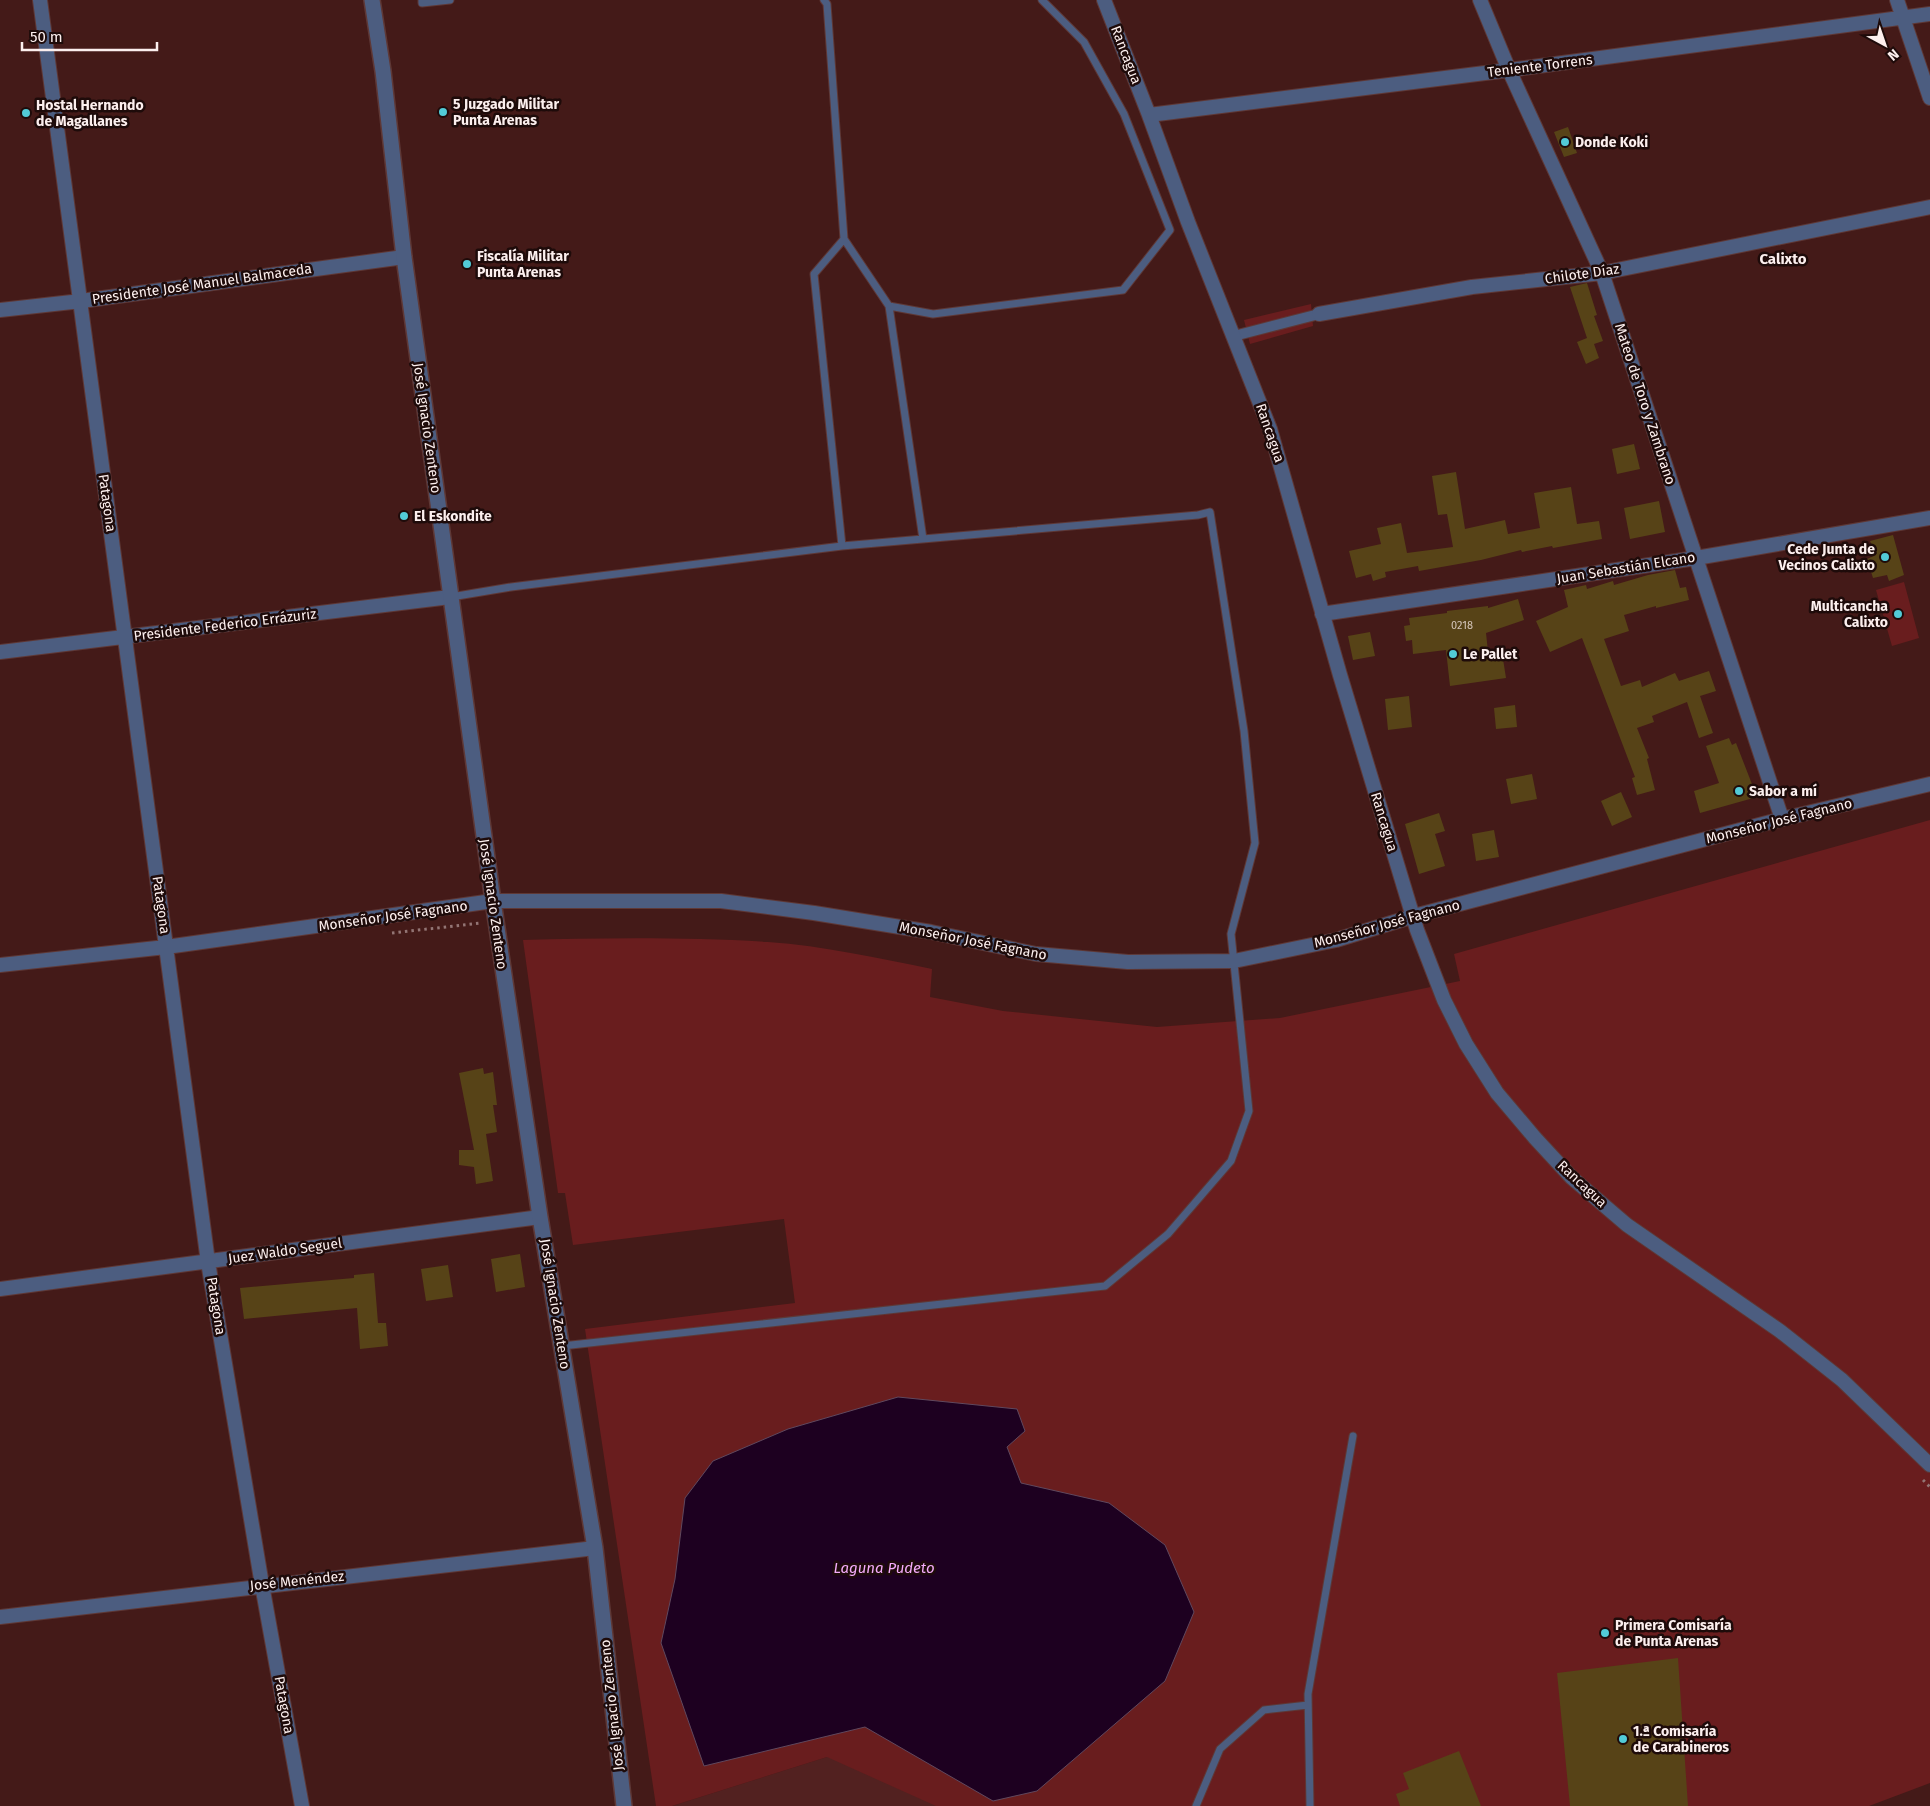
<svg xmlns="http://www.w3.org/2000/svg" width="1930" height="1806" viewBox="0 0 1930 1806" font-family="'Fira Sans',sans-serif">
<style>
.built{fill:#522120}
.green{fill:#691d1e}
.water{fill:#1d0020;stroke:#60485e}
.building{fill:#574317}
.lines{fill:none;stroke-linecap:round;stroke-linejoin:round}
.service-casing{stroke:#5e3836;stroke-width:9}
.pedestrian-casing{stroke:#5e3836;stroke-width:12}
.minor-casing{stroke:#5e3836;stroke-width:16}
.tertiary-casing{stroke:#5e3836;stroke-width:18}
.path{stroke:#937574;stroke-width:3;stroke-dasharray:2.5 4;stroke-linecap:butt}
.service{stroke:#4c5d80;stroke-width:7}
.pedestrian{stroke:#4c5d80;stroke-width:10}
.minor{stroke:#4c5d80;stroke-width:14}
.tertiary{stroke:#4c5d80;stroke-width:15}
.poi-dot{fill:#52cbd7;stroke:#1e0b0a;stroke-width:2}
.labels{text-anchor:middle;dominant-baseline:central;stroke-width:5;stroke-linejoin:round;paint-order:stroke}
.number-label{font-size:11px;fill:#d3c4b8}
.street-label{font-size:14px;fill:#fcefee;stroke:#1e0b0a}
.poi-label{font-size:14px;font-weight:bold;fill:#fcefee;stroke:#1e0b0a;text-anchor:start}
.neighbourhood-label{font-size:15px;font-weight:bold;fill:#fcefee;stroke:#1e0b0a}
.water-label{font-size:15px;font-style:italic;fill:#f5acfb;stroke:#1e0b0a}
</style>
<rect width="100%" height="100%" fill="#441a18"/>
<path class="built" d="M849,1750L948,1806H672Z"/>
<path class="green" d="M1311,304L1313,326L1250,344L1244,320Z
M1904,582L1919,638L1892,646L1876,590Z
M1930,820V1783L1869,1806H936L827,1757L672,1806H656L585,1329L795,1303L784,1219L573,1245L565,1193H558L523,940C600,938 689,937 768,942C824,946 878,958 932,969L930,997L1003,1011L1157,1027L1280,1018L1460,981L1454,954Z"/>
<path class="water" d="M898,1397L1017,1409L1025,1431L1007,1447L1021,1483L1109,1503L1165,1545L1194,1612L1165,1681L1037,1791L993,1801L865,1727L704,1766L661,1643L675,1579L685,1498L713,1461L788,1429Z"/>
<path class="building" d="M1568,127L1577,153L1564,157L1554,132Z
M1587,283L1597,315L1594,316L1603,341L1594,344L1599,358L1586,364L1577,342L1587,338L1570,287Z
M1634,444L1640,469L1617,474L1612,449Z
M1456,472L1465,529L1505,520L1508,534L1540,528L1534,493L1571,487L1577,524L1599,521L1602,539L1553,548L1552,546L1522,552L1521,550L1481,560L1419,571L1418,566L1385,572L1386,577L1373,581L1371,574L1356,578L1349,551L1381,544L1377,528L1401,523L1407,553L1453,547L1447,514L1438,515L1432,476Z
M1659,501L1665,532L1630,539L1624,508Z
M1893,535L1904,575L1889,581L1887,575L1873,578L1867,559L1876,555L1870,541Z
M1675,570L1680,588L1686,587L1689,600L1656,608V606L1624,615L1629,631L1604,639L1621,686L1640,680L1642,687L1675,673L1679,681L1709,671L1716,691L1700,696L1713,733L1699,738L1687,702L1652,716L1654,722L1637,728L1649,758L1647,759L1655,790L1637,795L1632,778L1635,777L1582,638L1550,652L1536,621L1568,607L1564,590L1586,585L1587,589L1613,581L1614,585L1648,575Z
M1518,599L1524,620L1486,633L1489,661L1503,659L1506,678L1450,686L1446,650L1413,654L1412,640L1406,641L1404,626L1410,625L1409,618L1447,613V611L1488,606V608Z
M1370,632L1375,656L1353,660L1348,636Z
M1409,696L1412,727L1388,730L1385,699Z
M1515,705L1517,727L1496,729L1494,708Z
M1729,738L1732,745L1736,743L1757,797L1700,813L1694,791L1719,783L1706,746Z
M1532,774L1537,799L1511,804L1506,779Z
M1621,792L1632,817L1612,826L1601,801Z
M1439,813L1445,831L1435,834L1445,866L1419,874L1405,824Z
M1494,830L1499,857L1476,861L1472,834Z
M483,1068L484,1074L493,1072L497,1105H493L497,1132L486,1134L493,1181L476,1184L474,1167L459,1165V1150H474L459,1073Z
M520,1254L525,1287L496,1292L491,1259Z
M448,1265L453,1297L426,1301L421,1269Z
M374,1273L378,1323H386L388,1346L360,1349L357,1308L244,1319L240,1288L354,1278V1275Z
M1678,1658L1688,1806H1570L1557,1673Z
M1459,1751L1481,1806H1400L1396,1794L1409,1789L1403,1773Z"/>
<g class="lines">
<defs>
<path id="service" d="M422,0V3L450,0
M824,0L827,4L844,239L814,274L842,546
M844,239L889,306L923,539
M889,306L933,314L1123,290L1170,230L1124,114L1084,42L1042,0
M451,597L511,587L842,546L1198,515L1210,512L1244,731L1255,843L1231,934L1249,1111L1231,1161L1168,1234L1105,1286L562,1346
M1196,1806L1220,1749L1264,1710L1308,1705
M1310,1806L1308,1694L1353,1436"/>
<path id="pedestrian" d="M1234,336L1319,314"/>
<path id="minor" d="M40,0L208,1262L262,1585L302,1806
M1104,0L1149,115L1188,222L1270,429L1340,675L1417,930L1444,1000L1466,1044L1497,1093L1535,1138L1572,1178L1627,1225L1780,1331L1842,1380L1930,1465
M1480,0L1509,70L1602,273L1782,819
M1897,0L1930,98
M1149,115L1509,70L1930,14
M0,310L81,301L404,257
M1319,314L1472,287L1602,273L1930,207
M1322,614L1696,558L1930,518
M0,652L450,597
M0,965L166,947L493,901H721L814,913L931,932L1036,954L1128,962L1234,961L1336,940L1414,916L1782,819L1930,784
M0,1289L540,1217
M0,1617L595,1548"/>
<path id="tertiary" d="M372,0L383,71L404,257L493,901L540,1217L595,1548L624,1806"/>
</defs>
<use href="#service" class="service-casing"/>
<use href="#pedestrian" class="pedestrian-casing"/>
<use href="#minor" class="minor-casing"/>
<use href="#tertiary" class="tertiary-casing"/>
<path class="path" d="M392,933L481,923
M1923,1480L1930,1487"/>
<use href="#service" class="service"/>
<use href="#pedestrian" class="pedestrian"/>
<use href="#minor" class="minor"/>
<use href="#tertiary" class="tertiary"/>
</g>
<g class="poi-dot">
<circle cx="443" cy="112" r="5"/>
<circle cx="26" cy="113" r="5"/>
<circle cx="1565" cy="142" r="5"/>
<circle cx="467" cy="264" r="5"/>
<circle cx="404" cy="516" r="5"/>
<circle cx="1885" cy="557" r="5"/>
<circle cx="1898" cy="614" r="5"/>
<circle cx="1453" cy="654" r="5"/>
<circle cx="1739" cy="791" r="5"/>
<circle cx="1605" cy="1633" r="5"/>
<circle cx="1623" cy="1739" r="5"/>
</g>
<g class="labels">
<g class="number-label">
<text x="1462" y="625">0218</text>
</g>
<g class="street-label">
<text transform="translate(1126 55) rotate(69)">Rancagua</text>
<text transform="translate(1540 66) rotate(-7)">Teniente Torrens</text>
<text transform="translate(1582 274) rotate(-8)">Chilote Díaz</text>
<text transform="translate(202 284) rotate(-8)">Presidente José Manuel Balmaceda</text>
<text transform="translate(1645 404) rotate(72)">Mateo de Toro y Zambrano</text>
<text transform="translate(427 428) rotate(82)">José Ignacio Zenteno</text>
<text transform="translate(1270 433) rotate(71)">Rancagua</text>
<text transform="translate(107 503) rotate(82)">Patagona</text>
<text transform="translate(1626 568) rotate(-9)">Juan Sebastián Elcano</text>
<text transform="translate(225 625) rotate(-7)">Presidente Federico Errázuriz</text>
<text transform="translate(1779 821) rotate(-14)">Monseñor José Fagnano</text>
<text transform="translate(1384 822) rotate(73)">Rancagua</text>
<text transform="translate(493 904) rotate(82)">José Ignacio Zenteno</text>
<text transform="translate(161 905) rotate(82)">Patagona</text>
<text transform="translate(393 916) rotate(-8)">Monseñor José Fagnano</text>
<text transform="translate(1387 924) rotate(-15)">Monseñor José Fagnano</text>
<text transform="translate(973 941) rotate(11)">Monseñor José Fagnano</text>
<text transform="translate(1582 1184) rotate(43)">Rancagua</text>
<text transform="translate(285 1251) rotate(-8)">Juez Waldo Seguel</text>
<text transform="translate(555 1304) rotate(81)">José Ignacio Zenteno</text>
<text transform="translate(216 1306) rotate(81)">Patagona</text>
<text transform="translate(297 1581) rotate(-6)">José Menéndez</text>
<text transform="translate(284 1705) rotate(80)">Patagona</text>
<text transform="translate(612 1705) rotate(-96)">José Ignacio Zenteno</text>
</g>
<g class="poi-label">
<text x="453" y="104">5 Juzgado Militar<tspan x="453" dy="16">Punta Arenas</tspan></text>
<text x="36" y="105">Hostal Hernando<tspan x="36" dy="16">de Magallanes</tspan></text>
<text x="1575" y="142">Donde Koki</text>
<text x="477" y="256">Fiscalía Militar<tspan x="477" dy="16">Punta Arenas</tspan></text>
<text x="414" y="516">El Eskondite</text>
<text x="1875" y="549" text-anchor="end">Cede Junta de<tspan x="1875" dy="16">Vecinos Calixto</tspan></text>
<text x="1888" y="606" text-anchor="end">Multicancha<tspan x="1888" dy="16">Calixto</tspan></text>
<text x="1463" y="654">Le Pallet</text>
<text x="1749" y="791">Sabor a mí</text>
<text x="1615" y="1625">Primera Comisaría<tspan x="1615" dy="16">de Punta Arenas</tspan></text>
<text x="1633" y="1731">1.ª Comisaría<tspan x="1633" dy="16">de Carabineros</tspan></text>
</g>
<g class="neighbourhood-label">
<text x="1783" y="259">Calixto</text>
</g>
<g class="water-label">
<text x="884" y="1568">Laguna Pudeto</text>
</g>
</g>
<g transform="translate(1885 45) rotate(140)" stroke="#1e0b0a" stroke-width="4" paint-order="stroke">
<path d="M0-4L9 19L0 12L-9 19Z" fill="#fcefee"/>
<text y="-8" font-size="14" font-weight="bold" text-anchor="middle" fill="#fcefee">N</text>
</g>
<path d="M22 42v8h135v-8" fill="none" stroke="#fcefee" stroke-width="2.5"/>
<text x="30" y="42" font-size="15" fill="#fcefee" stroke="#1e0b0a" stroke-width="4" paint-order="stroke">50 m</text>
</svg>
